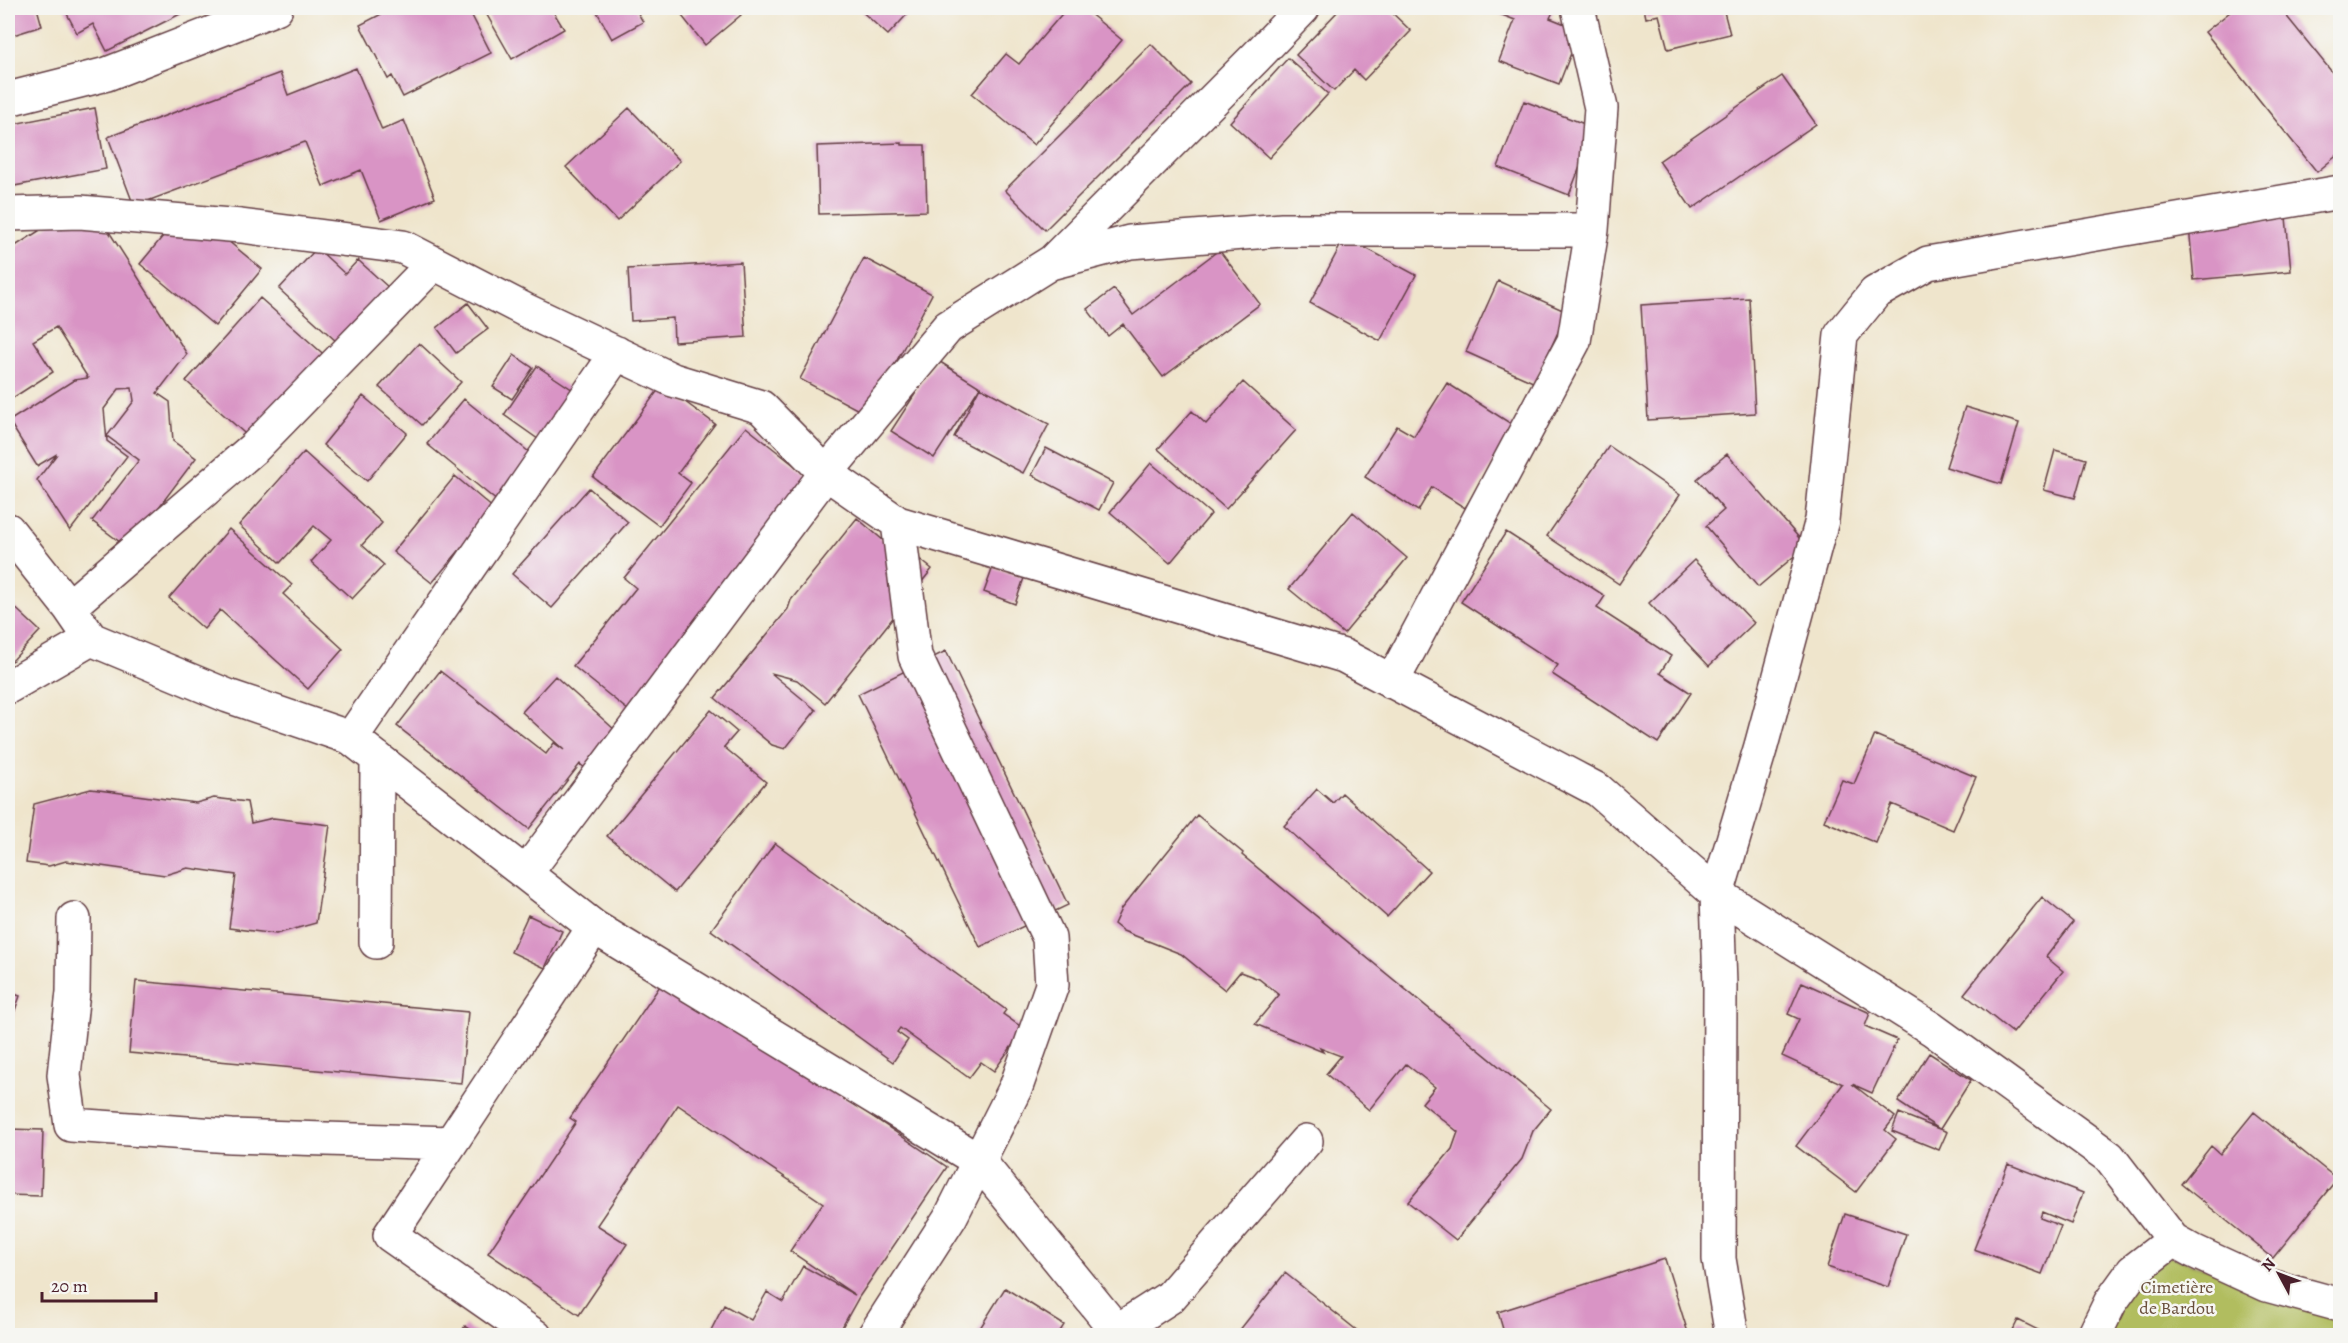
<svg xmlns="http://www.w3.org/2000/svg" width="2348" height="1343" viewBox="0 0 2348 1343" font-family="Alegreya,serif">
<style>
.green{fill:#b1bd5f;stroke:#7e6e45;stroke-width:1.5}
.building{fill:#d994c5}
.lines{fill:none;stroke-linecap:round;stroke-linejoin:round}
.minor-casing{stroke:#633d43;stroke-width:36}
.minor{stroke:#fff;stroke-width:33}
.labels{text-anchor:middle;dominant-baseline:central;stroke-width:5;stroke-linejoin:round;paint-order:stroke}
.park-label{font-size:18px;fill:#694e3b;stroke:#f6f6f2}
</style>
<rect width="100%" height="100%" fill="#f6f6f2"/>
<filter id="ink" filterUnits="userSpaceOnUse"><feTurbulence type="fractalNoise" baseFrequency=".0167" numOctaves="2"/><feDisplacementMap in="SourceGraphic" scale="12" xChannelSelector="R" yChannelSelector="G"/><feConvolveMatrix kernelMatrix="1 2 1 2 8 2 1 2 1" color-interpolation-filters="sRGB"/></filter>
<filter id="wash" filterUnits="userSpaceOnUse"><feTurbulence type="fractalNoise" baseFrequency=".008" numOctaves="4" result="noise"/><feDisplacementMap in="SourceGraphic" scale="24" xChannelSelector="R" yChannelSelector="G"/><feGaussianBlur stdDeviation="1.35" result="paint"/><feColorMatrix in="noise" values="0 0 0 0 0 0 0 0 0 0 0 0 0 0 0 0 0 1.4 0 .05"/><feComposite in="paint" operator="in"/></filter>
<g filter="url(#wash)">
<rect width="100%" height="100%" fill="#efe5cc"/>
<path class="green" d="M2169,1256L2340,1312V1335L2099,1336L2120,1292Z"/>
<g id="blocks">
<path class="building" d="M8,8H37L42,26L10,36L8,28Z
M64,8H192L107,51L93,24L77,33Z
M393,8H468L491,53L403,97L392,76L388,79L360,25Z
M483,8H551L564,29L512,59Z
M601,8H635L643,22L612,39L596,10Z
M693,8H735L741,15L705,45L682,16Z
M858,8H913L888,35Z
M1067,8H1083L1122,40L1034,145L972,94L1006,54L1019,64Z
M1341,8H1387L1411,31L1364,80L1354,70L1334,91L1296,55Z
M1499,8H1555L1550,18L1580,30L1559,84L1499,61L1515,20L1497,13Z
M1644,8H1723L1730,34L1668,49L1659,15L1646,18Z
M2235,8H2280L2340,82V153L2317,172L2205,32Z
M1151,44L1191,84L1045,230L1005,190Z
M1288,58L1328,94L1269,158L1230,122Z
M356,68L382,130L404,120L435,198L381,220L361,170L323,186L305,142L134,206L108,137L280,73L288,95Z
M1782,76L1816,124L1692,209L1659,161Z
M1524,101L1595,128L1569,195L1498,167Z
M95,108L106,169L14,186L8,147V125Z
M629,108L680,161L617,221L566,167Z
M902,143V145H925L927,211L819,214L817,146Z
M187,207L262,269L215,326L140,264Z
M99,216L187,354L157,393L170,402L173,441L196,458L128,548L92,521L139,460L107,436L134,401L132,388L119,389L104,409L107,441L127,456L70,531L37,480L57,454L37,466L9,421L74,380L88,378L56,327L33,341L53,372L8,401V249L9,250L56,220Z
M2286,217L2291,271L2194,280L2189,226Z
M1345,237L1416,275L1380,341L1310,303Z
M317,248L345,274L358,260L399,297L348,352L279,289Z
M1219,250L1260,304L1163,377L1123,324L1108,336L1087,309L1114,289L1133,315Z
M864,258L932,294L868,415L800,379Z
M741,262L746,337L674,342L673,318L631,321L628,269Z
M1498,281L1567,312L1535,383L1466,352Z
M260,298L329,359L252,440L186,381Z
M1749,298L1755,413L1648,420L1641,305Z
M468,303L488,329L456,353L437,328Z
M419,343L461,382L422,425L379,387Z
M514,355L533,368L512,399L493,387Z
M937,360L980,387L934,458L891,431Z
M537,366L579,394L545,444L504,415Z
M1243,382L1296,430L1226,509L1158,449L1192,411L1206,424Z
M1447,383L1516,427L1465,508L1432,487L1418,511L1365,477L1397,426L1414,436Z
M662,385L715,424L678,473L691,483L659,526L593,477Z
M980,387L1049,424L1023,473L954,437Z
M363,396L407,433L367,481L323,445Z
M464,399L540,461L503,506L427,444Z
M1965,407L2019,423L2001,484L1946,467Z
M746,427L814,481L629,711L573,666L636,588L624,578Z
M1609,446L1680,495L1619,584L1547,536Z
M1046,448L1113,483L1099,510L1032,475Z
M2055,450L2086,459L2075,498L2044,490Z
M304,452L382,523L362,545L384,565L352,599L311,562L331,540L314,526L280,563L239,525Z
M1727,454L1806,546L1758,587L1706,526L1724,510L1697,479Z
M1151,463L1211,514L1170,563L1110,512Z
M455,476L494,509L432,583L393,552Z
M589,488L628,522L552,608L512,574Z
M1353,512L1407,558L1344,634L1289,589Z
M857,518L890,546L912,553L932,569L825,703L797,680L771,673L816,710L785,749L772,745L715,698L788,609L791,600Z
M229,529L292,585L283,594L343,649L308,689L220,610L204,629L169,598Z
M1506,532L1605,596L1597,608L1671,656L1660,673L1691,693L1658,743L1552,674L1558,665L1461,602Z
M1694,560L1754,623L1709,666L1649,603Z
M993,567L1024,578L1015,604L984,592Z
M8,601L40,631L12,661L8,657Z
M946,651L1068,905L980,947L858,694Z
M440,671L546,754L554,743L564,750L522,712L555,676L625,739L593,775L580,764L529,829L397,726Z
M711,710L737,732L724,747L766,782L675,892L607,836Z
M1875,735L1976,777L1953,830L1892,804L1876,843L1824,821L1842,780L1854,784Z
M91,789L196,803L214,798L247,802L251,823L273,818L330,825L316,923L276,934L229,928L236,875L188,868L165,875L66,861L49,866L26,863L34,804Z
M1317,789L1333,803L1342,793L1429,871L1387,917L1284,826Z
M1197,815L1243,853L1242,855L1551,1109L1533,1131L1522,1159L1456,1240L1408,1202L1452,1149L1458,1132L1422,1103L1435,1087L1406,1064L1369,1110L1326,1074L1341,1056L1320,1048L1323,1052L1255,1024L1279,995L1259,979L1240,972L1225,990L1181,954L1123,931L1114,924L1121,909Z
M775,843L1006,1010L1003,1014L1024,1029L994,1071L981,1062L969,1078L900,1028L897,1032L908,1040L893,1062L711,930Z
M2042,897L2073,922L2046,957L2063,971L2013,1033L1964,994Z
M528,915L562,931L545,968L511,952Z
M666,977L947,1167L859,1297L837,1336H708L724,1305L751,1320L767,1292L783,1302L803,1266L855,1295L790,1251L823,1203L678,1105L597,1225L627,1244L579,1315L488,1253L576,1122L570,1118Z
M136,981L468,1012L461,1083L129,1053Z
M1802,982L1870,1013L1865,1026L1897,1040L1872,1093L1852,1084L1895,1117L1885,1130L1896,1139L1856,1192L1796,1146L1843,1084L1782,1056L1799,1019L1788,1014Z
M8,992L20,996L8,1030Z
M1929,1053L1971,1080L1940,1129L1947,1132L1939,1150L1892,1131L1899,1113L1939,1129L1898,1102Z
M2254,1112L2337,1179L2273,1258L2181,1184L2211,1146L2220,1154Z
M8,1129L43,1130L41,1196L8,1195Z
M2008,1164L2083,1193L2071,1224L2042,1212L2040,1218L2061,1226L2042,1274L1974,1249Z
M1845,1214L1906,1234L1888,1287L1827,1267Z
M1665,1259L1689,1336H1505L1498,1312Z
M1285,1273L1364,1336H1235Z
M1005,1288L1064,1325L1057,1336H975Z
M2018,1320L2050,1336H2010Z
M465,1326L481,1336H459Z"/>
</g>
</g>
<g filter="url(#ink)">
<use href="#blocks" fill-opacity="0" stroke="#633d43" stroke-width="1.5"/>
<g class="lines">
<defs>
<path id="minor" d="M8,99L107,74L276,8
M8,214L80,212L241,226L403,247L525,310L673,380L761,407L826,473L898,523L915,656L1049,938L1052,985L1016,1087L951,1216L874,1336
M1052,262L1256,57L1303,8
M898,523L1344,656L1598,790L1717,894L1720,986L1719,1259L1732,1336
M8,530L69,607L91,639L228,696L351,738L594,927L979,1161L1117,1331L1118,1336
M69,607L255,447L434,263
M1392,682L1574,341L1592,230L1601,108L1578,8
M8,687L91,639
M351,738L617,353
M526,873L826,473L948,327L1050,263L1130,242L1282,230H1592
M74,919L73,992L64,1075L71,1125L231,1136L451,1143
M376,942L377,758
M2173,1240L2109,1157L1932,1029L1717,894L1761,746L1822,520L1841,335L1875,293L1928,263L2340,192
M1117,1331L1170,1297L1306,1141
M535,1336L390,1235L594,927
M2094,1336L2110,1303L2133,1271L2173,1240L2193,1251L2267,1285L2340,1305"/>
</defs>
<use href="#minor" class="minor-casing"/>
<use href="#minor" class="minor"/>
</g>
</g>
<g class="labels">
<g class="park-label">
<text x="2177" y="1287">Cimetière<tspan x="2177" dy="21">de Bardou</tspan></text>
</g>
</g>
<rect width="2348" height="1343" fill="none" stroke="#f6f6f2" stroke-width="30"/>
<g transform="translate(2279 1274) rotate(311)" stroke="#f6f6f2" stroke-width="4.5" paint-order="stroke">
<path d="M0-4.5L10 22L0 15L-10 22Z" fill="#4a1f2b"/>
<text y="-9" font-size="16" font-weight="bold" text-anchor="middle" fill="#4a1f2b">N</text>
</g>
<path d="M42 1292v9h114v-9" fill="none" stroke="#4a1f2b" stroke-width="3"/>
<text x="51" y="1292" font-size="18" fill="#4a1f2b" stroke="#f6f6f2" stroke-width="4.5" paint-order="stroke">20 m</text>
</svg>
